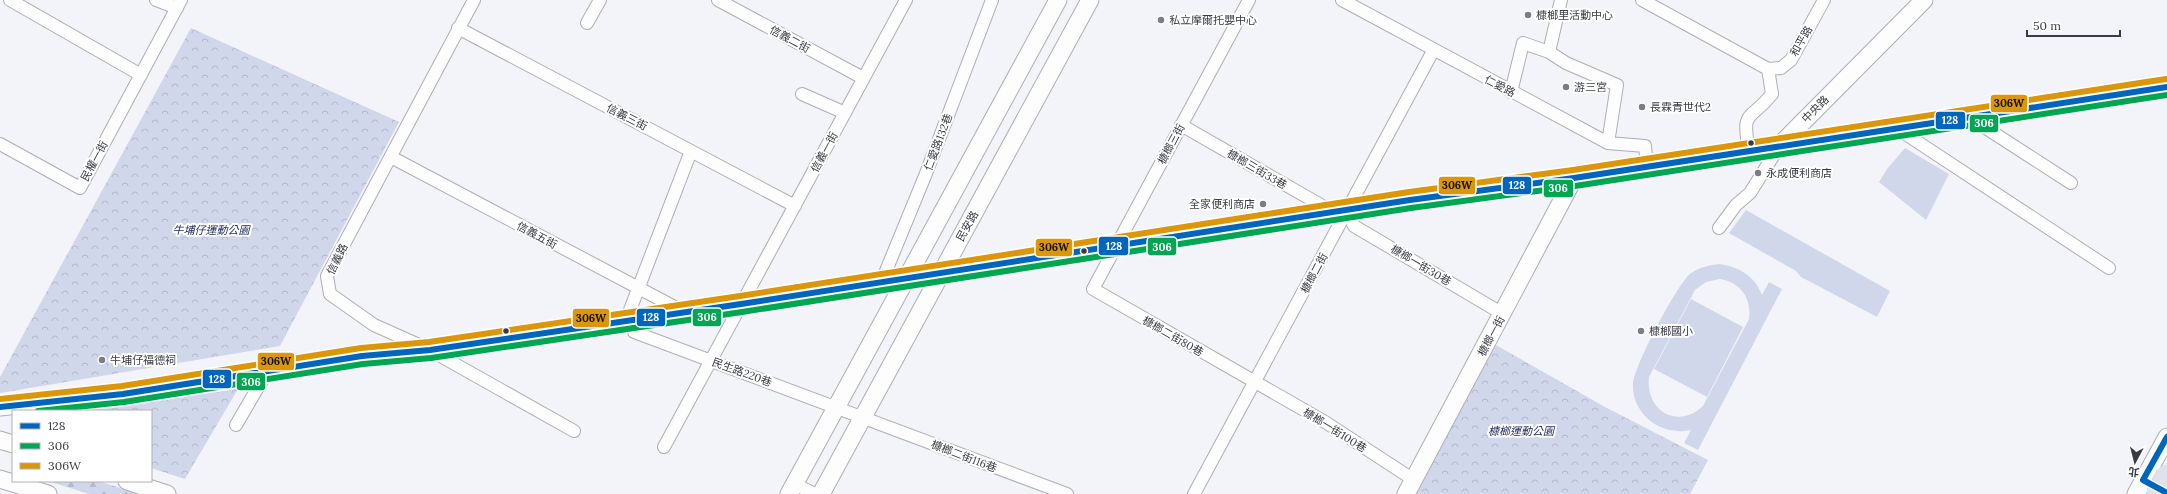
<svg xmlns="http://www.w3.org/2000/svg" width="2167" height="494" viewBox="0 0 2167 494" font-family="Lora,'Noto Sans TC',serif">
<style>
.grass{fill:#d1d7eb;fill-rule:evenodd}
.forest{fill:url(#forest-firs)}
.park{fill:url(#park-crowns)}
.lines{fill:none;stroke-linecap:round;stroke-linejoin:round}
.street-casing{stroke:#adaeb4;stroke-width:14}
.secondary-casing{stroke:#adaeb4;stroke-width:19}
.street{stroke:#fdfdfe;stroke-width:12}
.secondary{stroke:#fdfdfe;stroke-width:17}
.highway-bridge-casing{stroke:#d0d0d4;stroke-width:23;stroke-linecap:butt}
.highway-bridge{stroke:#dfe2ec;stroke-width:21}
.bus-1-casing{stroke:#fff;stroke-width:9}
.bus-2-casing{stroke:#fff;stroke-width:9}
.bus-3-casing{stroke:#fff;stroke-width:9}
.bus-1{stroke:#0065bd;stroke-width:6}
.bus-2{stroke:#00a651;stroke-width:6}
.bus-3{stroke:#db960a;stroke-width:6}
.poi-dot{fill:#7b7c84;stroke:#fff;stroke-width:1.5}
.bus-dot{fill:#3a3c45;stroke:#fff;stroke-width:1.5}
.labels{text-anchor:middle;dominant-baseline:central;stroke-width:4;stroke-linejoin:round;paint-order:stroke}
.poi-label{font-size:11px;fill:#3a3c45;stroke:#fff;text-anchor:start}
.street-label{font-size:11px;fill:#3a3c45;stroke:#fff}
.park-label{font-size:11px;font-style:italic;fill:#262f61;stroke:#fff}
.line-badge{stroke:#fff;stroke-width:1.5}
.badge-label{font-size:11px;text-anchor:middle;font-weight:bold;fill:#fff}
.pale-badge-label{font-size:11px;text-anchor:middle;font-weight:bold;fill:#111}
</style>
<defs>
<pattern id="forest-firs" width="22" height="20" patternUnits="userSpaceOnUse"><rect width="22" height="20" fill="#d1d7eb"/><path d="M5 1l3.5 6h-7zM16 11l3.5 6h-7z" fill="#b4b9cb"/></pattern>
<pattern id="park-crowns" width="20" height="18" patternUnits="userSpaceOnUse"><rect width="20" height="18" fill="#d1d7eb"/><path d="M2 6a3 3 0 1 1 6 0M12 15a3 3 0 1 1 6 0" fill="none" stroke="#b4b9cb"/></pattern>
</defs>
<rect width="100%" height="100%" fill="#f3f4f9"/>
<path class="grass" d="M1905,148L1949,174L1926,220L1879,182L1887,169Z
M1746,210L1890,291L1877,317L1801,277L1796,271L1729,233Z
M1720,264C1739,267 1755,276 1762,295L1769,282L1782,289L1698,450L1684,443L1691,430C1678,433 1664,430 1653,423C1640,414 1632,399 1633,384C1634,366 1677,284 1691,273C1700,267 1709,265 1720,264ZM1720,279C1740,282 1752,298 1749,319L1703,406C1678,430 1645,411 1649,377L1695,290L1706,282Z
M1691,299L1743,327L1707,397L1654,369Z"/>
<path class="forest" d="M48,481H98L139,494H89Z"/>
<path class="park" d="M191,28L399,122L280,346L0,393V377Z
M1496,345L1605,407L1708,460L1690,494H1415Z
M238,389L185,479L151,468V411H73Z"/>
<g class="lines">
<defs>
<path id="street" d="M10,0L141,75
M156,0L177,8
M474,0L327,276L330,294L374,325L430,350L574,431
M718,0L863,78
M1249,0L1093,289L1325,422L1414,480
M1342,0L1608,143L1645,146L1647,166
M1642,0L1768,69
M587,23L600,0
M458,28L795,206
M1549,52L1566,63L1617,85L1608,143
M1768,69L1781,68L1791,60L1824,0
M1511,92L1523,43L1549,52L1561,0
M802,94L845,113
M1969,117L2071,183
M1181,125L1333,212
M1895,127L2109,268
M0,144L80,188L181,0
M1749,150C1741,108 1750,122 1772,94L1768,69
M691,151L630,310L634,332L1067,494
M391,157L684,312
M1347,210L1354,226L1503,314
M1719,228L1736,205L1750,193L1780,145
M881,283L925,176L992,0
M236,425L268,370
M664,447L906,0
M794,484L815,494
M1194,494L1433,51"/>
<path id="secondary" d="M1780,145L1924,0
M0,407L123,394L268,370L362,356L430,350L741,304L1410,200L1574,178L1780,145L2167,87
M0,440L13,444
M0,479L48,494
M127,481L167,494
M789,494L1058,0
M821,494L1090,0
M1406,494L1574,178
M2136,494L2167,437"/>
</defs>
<use href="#street" class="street-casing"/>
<use href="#secondary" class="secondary-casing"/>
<use href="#street" class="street"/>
<use href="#secondary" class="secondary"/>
<defs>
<path id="highway-bridge" d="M2157,494L2167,475"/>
</defs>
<use href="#highway-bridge" class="highway-bridge-casing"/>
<use href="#highway-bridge" class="highway-bridge"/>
<defs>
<path id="bus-1" d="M0,407L123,394L362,356L430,350L741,304L1410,200L1574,178L2167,87
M2167,437L2143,480L2167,493"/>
<path id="bus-2" d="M38,411L124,402L363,364L431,358L742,312L1411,208L1575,186L2167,95"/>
<path id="bus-3" d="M0,399L122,386L361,348L429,342L740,296L1409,192L1573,170L2166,79"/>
</defs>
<use href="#bus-1" class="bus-1-casing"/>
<use href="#bus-2" class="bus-2-casing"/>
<use href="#bus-3" class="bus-3-casing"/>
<use href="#bus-1" class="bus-1"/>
<use href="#bus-2" class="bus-2"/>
<use href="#bus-3" class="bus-3"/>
</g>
<g class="poi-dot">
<circle cx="1528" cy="15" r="4"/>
<circle cx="1161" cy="20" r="4"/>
<circle cx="1566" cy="87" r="4"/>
<circle cx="1642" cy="107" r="4"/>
<circle cx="1758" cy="173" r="4"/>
<circle cx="1263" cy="204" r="4"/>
<circle cx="1641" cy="331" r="4"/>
<circle cx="102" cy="360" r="4"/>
</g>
<g class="bus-dot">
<circle cx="1751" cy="143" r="3.5"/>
<circle cx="1084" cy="251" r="3.5"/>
<circle cx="506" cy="331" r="3.5"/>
</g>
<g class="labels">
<g class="poi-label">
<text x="1536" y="15">槺榔里活動中心</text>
<text x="1169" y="20">私立摩爾托嬰中心</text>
<text x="1574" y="87">游三宮</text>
<text x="1650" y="107">長霖青世代2</text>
<text x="1766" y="173">永成便利商店</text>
<text x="1255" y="204" text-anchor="end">全家便利商店</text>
<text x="1649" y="331">槺榔國小</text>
<text x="110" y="360">牛埔仔福德祠</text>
</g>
<g class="street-label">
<text transform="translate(790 39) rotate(28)">信義二街</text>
<text transform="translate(1801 41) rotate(-61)">和平路</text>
<text transform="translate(1500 86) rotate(28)">仁愛路</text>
<text transform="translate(1815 109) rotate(-45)">中央路</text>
<text transform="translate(627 117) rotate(27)">信義三街</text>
<text transform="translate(938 142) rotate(-69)">仁愛路132巷</text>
<text transform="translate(1171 144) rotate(-62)">槺榔三街</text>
<text transform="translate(824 152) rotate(-62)">信義一街</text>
<text transform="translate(94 161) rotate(-62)">民權一街</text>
<text transform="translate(1257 169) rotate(30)">槺榔三街33巷</text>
<text transform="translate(967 226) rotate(-61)">民安路</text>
<text transform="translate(537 235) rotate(28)">信義五街</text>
<text transform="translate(337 259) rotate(-64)">信義路</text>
<text transform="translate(1421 265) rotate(31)">槺榔一街30巷</text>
<text transform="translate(1314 273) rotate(-62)">槺榔二街</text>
<text transform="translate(1173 336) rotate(30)">槺榔二街80巷</text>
<text transform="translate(1491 336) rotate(-62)">槺榔一街</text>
<text transform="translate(742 372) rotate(20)">民生路220巷</text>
<text transform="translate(1335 430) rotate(32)">槺榔一街100巷</text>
<text transform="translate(964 456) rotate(21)">槺榔二街116巷</text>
</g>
<g class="park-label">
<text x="211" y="230">牛埔仔運動公園</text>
<text x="1521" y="431">槺榔運動公園</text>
</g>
</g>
<g class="line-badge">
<rect x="1990" y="94" width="38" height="19" rx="4" fill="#db960a"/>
<rect x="1935" y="111" width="31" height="19" rx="4" fill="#0065bd"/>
<rect x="1969" y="114" width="30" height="19" rx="4" fill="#00a651"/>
<rect x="1438" y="176" width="38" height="19" rx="4" fill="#db960a"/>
<rect x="1502" y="176" width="30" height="19" rx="4" fill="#0065bd"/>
<rect x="1543" y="179" width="31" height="19" rx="4" fill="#00a651"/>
<rect x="1098" y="236" width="31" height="20" rx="4" fill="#0065bd"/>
<rect x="1147" y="237" width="30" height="19" rx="4" fill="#00a651"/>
<rect x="1035" y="238" width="38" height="19" rx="4" fill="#db960a"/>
<rect x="692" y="308" width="30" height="19" rx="4" fill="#00a651"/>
<rect x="636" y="308" width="30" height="19" rx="4" fill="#0065bd"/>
<rect x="572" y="308" width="38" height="20" rx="4" fill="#db960a"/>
<rect x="257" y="352" width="38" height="19" rx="4" fill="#db960a"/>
<rect x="202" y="369" width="30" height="20" rx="4" fill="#0065bd"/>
<rect x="236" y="372" width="30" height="19" rx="4" fill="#00a651"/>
</g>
<g class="badge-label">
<text x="1950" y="124">128</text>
<text x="1984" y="127">306</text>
<text x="1517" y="189">128</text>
<text x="1558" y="192">306</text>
<text x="1114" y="250">128</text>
<text x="1162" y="251">306</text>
<text x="707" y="321">306</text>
<text x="651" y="321">128</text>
<text x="217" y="383">128</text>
<text x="251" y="386">306</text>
</g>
<g class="pale-badge-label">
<text x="2009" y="107">306W</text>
<text x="1457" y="189">306W</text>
<text x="1054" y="251">306W</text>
<text x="591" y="322">306W</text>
<text x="276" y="365">306W</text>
</g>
<rect x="12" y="410" width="140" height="72" fill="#ffffff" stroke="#b0b1b5"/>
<rect x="20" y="423" width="20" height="6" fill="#0065bd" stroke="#b0b1b5"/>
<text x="48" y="430" font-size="12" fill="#3a3c45">128</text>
<rect x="20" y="443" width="20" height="6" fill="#00a651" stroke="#b0b1b5"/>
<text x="48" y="450" font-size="12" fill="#3a3c45">306</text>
<rect x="20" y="463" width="20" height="6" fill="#db960a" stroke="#b0b1b5"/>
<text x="48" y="470" font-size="12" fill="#3a3c45">306W</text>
<g transform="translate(2135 462) rotate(187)" stroke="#ffffff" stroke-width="3" paint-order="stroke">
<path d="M0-3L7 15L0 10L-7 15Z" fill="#3a3c45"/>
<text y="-6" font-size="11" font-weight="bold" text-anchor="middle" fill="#3a3c45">北</text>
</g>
<path d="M2027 30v6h93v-6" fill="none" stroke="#3a3c45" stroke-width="2"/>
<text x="2033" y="30" font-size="12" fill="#3a3c45" stroke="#ffffff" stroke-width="3" paint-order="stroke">50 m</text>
</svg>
